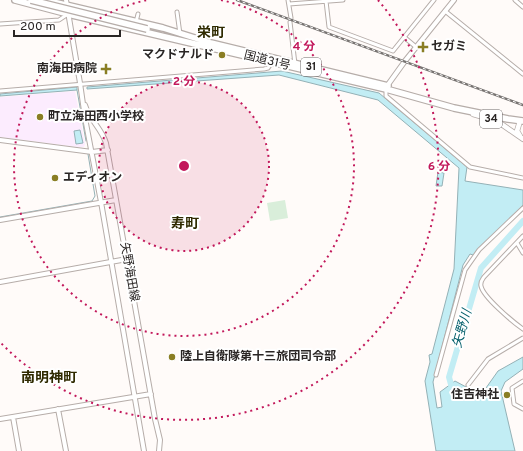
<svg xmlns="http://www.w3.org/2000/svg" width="523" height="451" viewBox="0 0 523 451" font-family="Overpass,'Noto Sans JP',sans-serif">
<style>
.education{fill:#fcecfe}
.green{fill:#d9eeda}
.water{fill:#c2edf4;stroke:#94b1b6}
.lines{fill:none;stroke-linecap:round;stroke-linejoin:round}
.stream{stroke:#94b1b6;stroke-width:1}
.river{stroke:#c2edf4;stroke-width:6}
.street-casing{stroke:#b6ada9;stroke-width:5}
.secondary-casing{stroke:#b6ada9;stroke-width:6}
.primary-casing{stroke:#b6ada9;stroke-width:6}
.highway-casing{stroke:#b6ada9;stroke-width:8}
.street{stroke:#fff;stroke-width:3}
.secondary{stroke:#fff;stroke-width:4}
.primary{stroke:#fff;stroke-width:4.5}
.highway{stroke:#fff;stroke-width:5.5}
.rail-casing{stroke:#777371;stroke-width:2.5}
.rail{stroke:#fff;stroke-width:1;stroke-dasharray:3;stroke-linecap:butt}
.highway-bridge-casing{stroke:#b6ada9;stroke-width:8;stroke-linecap:butt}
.highway-bridge{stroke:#fff;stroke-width:5.5}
.ring{fill:none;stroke:#c2185b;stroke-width:2;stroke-dasharray:2 4}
.poi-dot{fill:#8a7e24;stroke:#fff;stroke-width:1.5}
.labels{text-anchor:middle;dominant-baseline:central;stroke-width:4;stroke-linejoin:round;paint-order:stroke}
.shield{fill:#fff;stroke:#6a6766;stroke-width:1}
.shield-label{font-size:11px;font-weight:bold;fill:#2a2625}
.poi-label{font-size:12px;font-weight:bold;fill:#2a2625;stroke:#fff;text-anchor:start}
.street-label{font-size:12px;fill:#2a2625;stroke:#fff}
.water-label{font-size:13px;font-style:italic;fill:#07616d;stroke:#fff}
.quarter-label{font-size:14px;font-weight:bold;fill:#2f2a00;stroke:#fff}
.centre{fill:#c2185b;stroke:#fff;stroke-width:2}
.ring-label{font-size:12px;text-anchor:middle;font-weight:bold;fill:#c2185b;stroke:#fff;stroke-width:4;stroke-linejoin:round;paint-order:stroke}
</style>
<rect width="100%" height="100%" fill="#fffbf9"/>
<path class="education" d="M75,91L85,144L84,147H78L0,137V97Z"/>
<path class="green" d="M285,200L288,218L270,221L267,203Z"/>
<path class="water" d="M282,71L379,93L467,167L465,181L523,190V205L473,255L470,254L463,265L433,382L437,408L442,407L440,392L455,381L481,395L498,371L523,357V369L505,382L501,391L515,451H436L425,381L430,362L429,355L432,354L454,269L459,168L378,100L279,75L87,89V87Z
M77,87V90L0,96V94Z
M80,130L83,143L76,144L74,131Z
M438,172L444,173L442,186H436Z"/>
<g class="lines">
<path class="stream" d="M77,90L86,141
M0,217L92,201L95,196L88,154"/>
<path class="river" d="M453,392L449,377L481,268L523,221"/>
<defs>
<path id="street" d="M288,0L291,18
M515,0L523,7
M326,1L329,27L393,51L434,0
M289,4L343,0
M445,11L523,74
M177,12L180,34
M136,22L138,14
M290,22L295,64
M0,24L59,20L68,14
M404,37L416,47
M386,89V96L470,167L523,178
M0,91L264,69L268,68L272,62
M523,236L484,277C482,280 480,282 481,286C483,297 513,322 523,329
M517,243L523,253
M436,375L465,270L479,250L523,208
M523,381L512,388L514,404L523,409
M468,385L488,359L523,338"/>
<path id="secondary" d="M66,0L80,83L85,118L101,202L144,451
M387,86L405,61L454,0
M85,105C89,119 102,129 106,143L155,419L160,440L159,451
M0,140L92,152L108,150
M0,220L116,200
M0,282L127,259
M58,409L66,451
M13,417L19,451
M0,419L151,394"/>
<path id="primary" d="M473,114L497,121L523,139
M520,121L517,131L520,136"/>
<path id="highway" d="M15,0L68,14L386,89L454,108L508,119L523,121
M45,0L163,28L211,43L388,86"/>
</defs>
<use href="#street" class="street-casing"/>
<use href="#secondary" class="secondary-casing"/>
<use href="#primary" class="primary-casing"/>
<use href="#highway" class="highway-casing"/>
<use href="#street" class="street"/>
<use href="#secondary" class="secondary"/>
<use href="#primary" class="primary"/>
<use href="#highway" class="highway"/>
<defs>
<path id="rail" d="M237,0L523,105"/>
</defs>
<use href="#rail" class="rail-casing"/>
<use href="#rail" class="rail"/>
<defs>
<path id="highway-bridge" d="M31,0L147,29"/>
</defs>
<use href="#highway-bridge" class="highway-bridge-casing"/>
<use href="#highway-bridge" class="highway-bridge"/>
</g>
<circle cx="184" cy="166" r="85" fill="#c2185b" fill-opacity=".12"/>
<g class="ring">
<circle cx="184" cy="166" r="85"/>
<path d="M221 0A170 170 0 1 1 147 0"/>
<path d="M378 0A255 255 0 0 1 1 343"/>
</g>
<g class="poi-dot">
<path d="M421 41h4v4h4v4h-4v4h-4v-4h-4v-4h4z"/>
<circle cx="222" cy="55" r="4"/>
<path d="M104 63h4v4h4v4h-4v4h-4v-4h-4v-4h4z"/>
<circle cx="40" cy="117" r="4"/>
<circle cx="55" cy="178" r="4"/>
<circle cx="172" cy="357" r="4"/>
<circle cx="507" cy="395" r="4"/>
</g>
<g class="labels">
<g class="shield">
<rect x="301" y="58" width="20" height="18" rx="3"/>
<rect x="480" y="110" width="22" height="18" rx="3"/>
</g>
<g class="shield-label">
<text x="311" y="67">31</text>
<text x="491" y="119">34</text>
</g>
<g class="poi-label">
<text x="431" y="47">セガミ</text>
<text x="214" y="55" text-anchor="end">マクドナルド</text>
<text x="97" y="69" text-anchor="end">南海田病院</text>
<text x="48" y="117">町立海田西小学校</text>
<text x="63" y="178">エディオン</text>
<text x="180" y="357">陸上自衛隊第十三旅団司令部</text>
<text x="499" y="395" text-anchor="end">住吉神社</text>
</g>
<g class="street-label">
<text transform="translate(267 61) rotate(14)">国道31号</text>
<text transform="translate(129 272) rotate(80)">矢野海田線</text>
</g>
<g class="water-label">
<text transform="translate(463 329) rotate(-74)">矢野川</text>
</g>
<g class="quarter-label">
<text x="211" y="33">栄町</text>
<text x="185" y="224">寿町</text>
<text x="49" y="378">南明神町</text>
</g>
</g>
<circle cx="184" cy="166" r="6" class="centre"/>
<g class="ring-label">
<text x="304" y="50">4 分</text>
<text x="184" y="85">2 分</text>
<text x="439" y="170">6 分</text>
</g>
<path d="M14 30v6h106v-6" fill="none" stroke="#2a2625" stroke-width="2"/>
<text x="20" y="30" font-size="12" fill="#2a2625" stroke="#ffffff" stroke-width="3" paint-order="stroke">200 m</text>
</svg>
